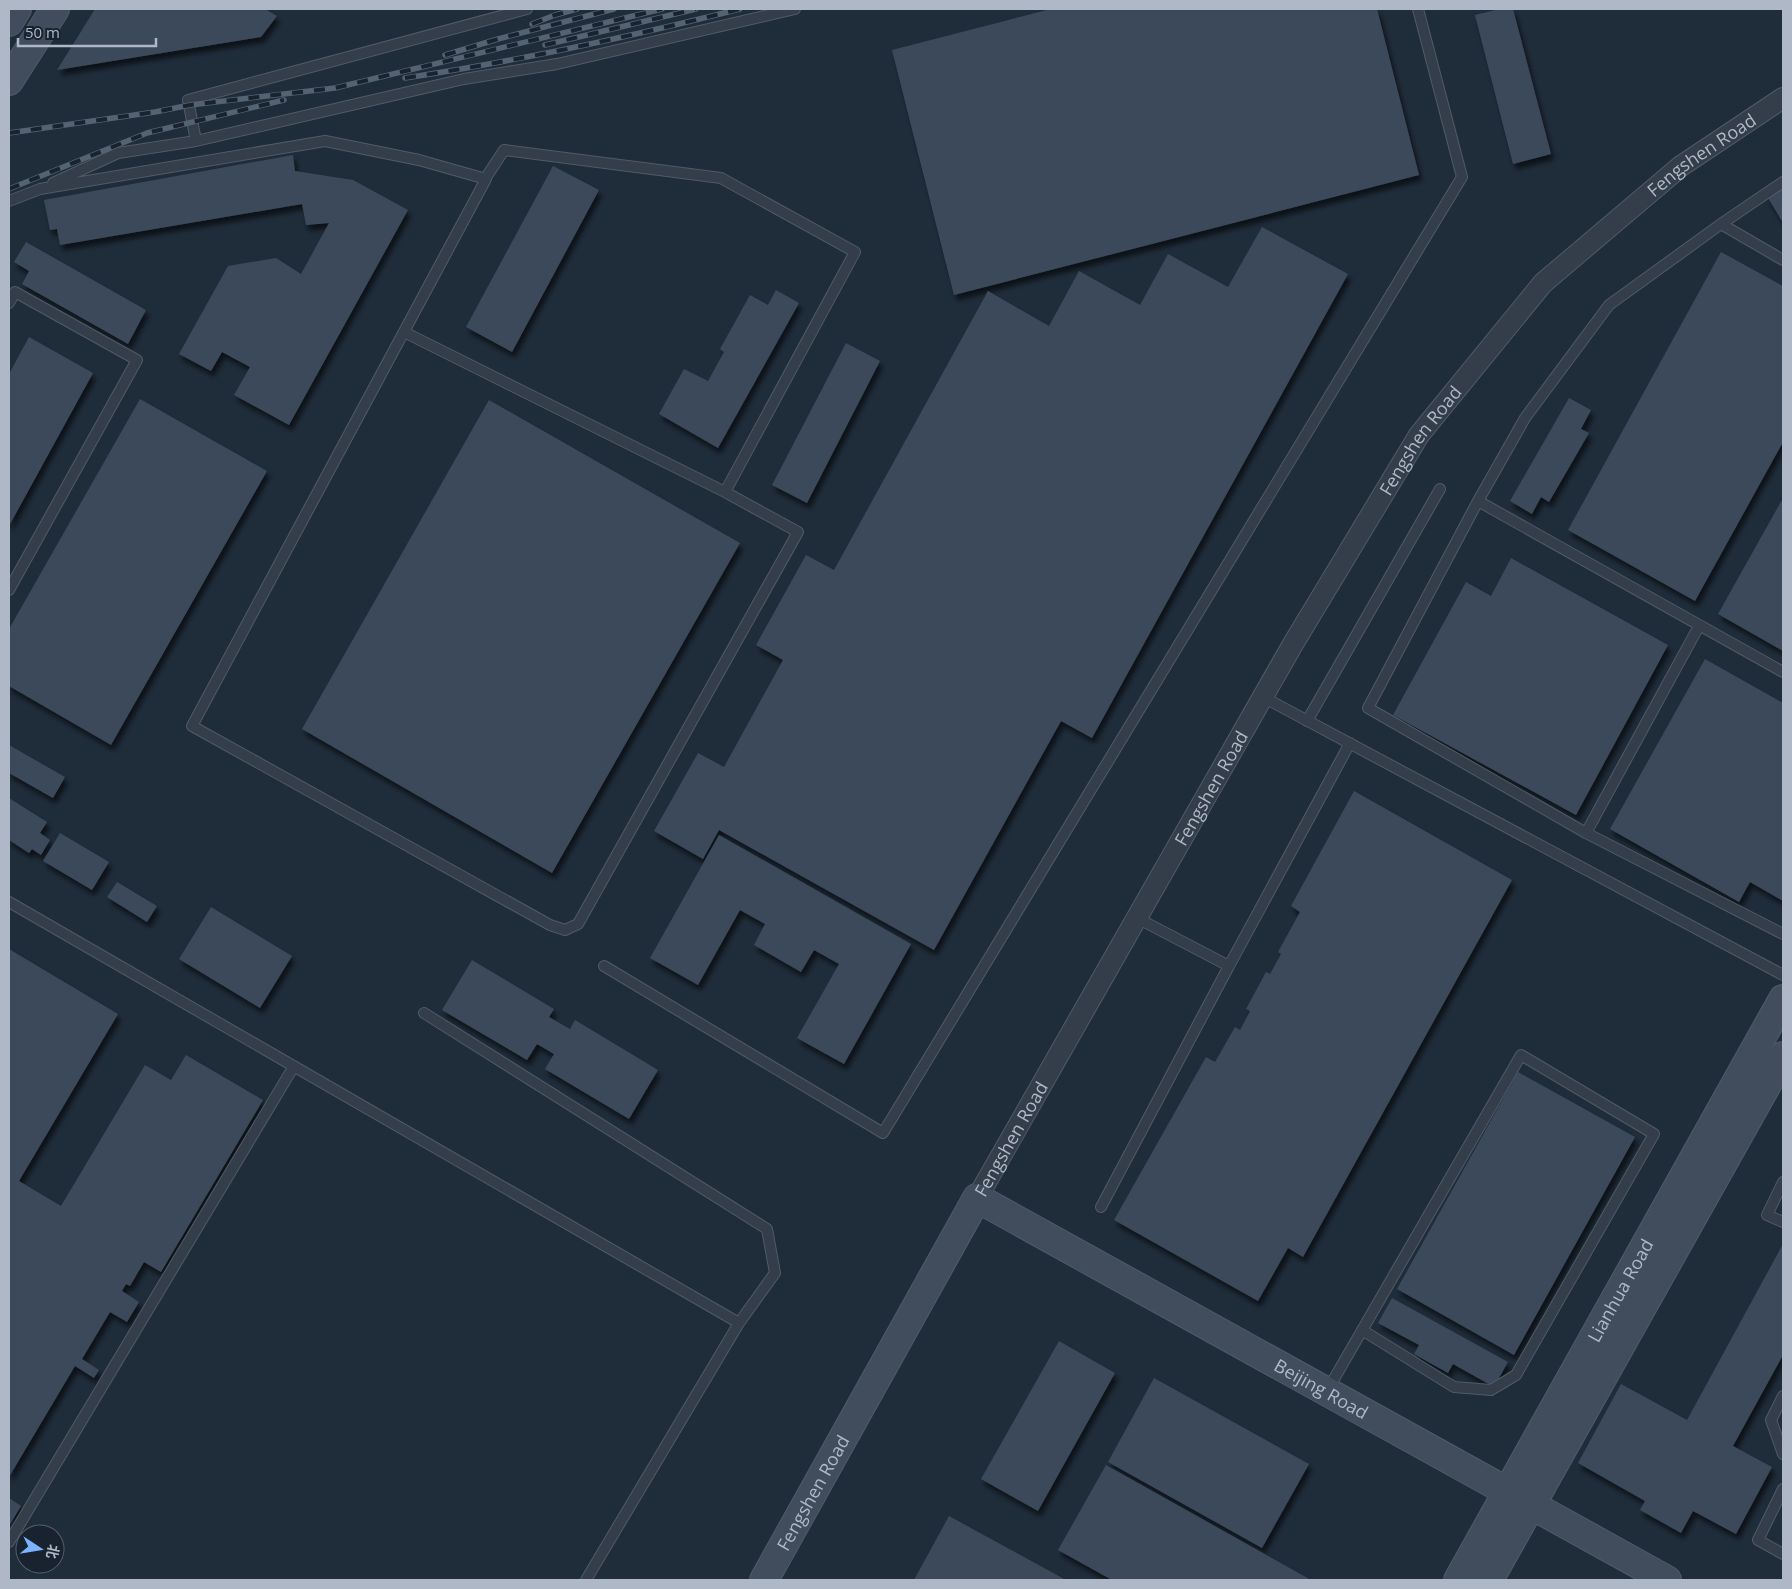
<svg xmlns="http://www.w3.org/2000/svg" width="1792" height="1589" viewBox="0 0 1792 1589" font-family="'Open Sans','Noto Sans SC',sans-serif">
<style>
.building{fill:#3b4a5a;filter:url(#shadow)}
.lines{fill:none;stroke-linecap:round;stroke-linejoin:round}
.lane-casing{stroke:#515b68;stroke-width:12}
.street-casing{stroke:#515b68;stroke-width:22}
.secondary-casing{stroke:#515b68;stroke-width:30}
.lane{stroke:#333e4a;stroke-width:10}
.street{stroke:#333e4a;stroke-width:20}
.secondary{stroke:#414d5d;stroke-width:28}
.rail-casing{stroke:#556272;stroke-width:5.5}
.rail{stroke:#19232f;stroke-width:4;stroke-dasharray:11;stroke-linecap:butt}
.labels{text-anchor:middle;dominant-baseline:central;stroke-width:4;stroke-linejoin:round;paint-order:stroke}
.street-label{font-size:18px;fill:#aeb8c7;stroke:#19232f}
</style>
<defs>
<filter id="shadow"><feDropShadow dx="3" dy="5.5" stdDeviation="2.5" flood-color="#0009"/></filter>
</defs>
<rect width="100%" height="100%" fill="#1f2c3a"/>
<path class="building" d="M95,9H265L277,16L261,37L57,70Z
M1051,9H1377L1419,175L954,295L892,50Z
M1500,9H1513L1551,154L1513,164L1475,15Z
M293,155L295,171L353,180L408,210L289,425L234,395L250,367L222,352L211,371L179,354L228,266L276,258L301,274L329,223L306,225L302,204L60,245L57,229L50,230L44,200Z
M553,166L599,190L512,352L466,327Z
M1783,185V223L1767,196Z
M1262,227L1348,274L1092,738L1061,721L934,950L719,830L703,859L654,831L698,753L724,767L783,660L756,645L806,555L834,570L988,291L1049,326L1079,271L1140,305L1168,254L1228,287Z
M26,242L146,310L128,344L22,284L29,271L14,262Z
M1721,252L1783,286V442L1695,601L1568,530Z
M776,290L799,303L718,448L659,414L684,369L708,381L724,352L720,349L750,295L768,305Z
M29,337L93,373L9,526V374Z
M846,343L880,361L807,503L772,485Z
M1569,398L1591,410L1581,429L1589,433L1549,502L1541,497L1532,514L1510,501Z
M140,399L267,471L111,745L9,686V629Z
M489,400L740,543L552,873L302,729Z
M1783,498V651L1718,614Z
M1511,558L1668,645L1576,815L1393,715L1466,582L1491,596Z
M1705,659L1783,703V901L1750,882L1739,902L1610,829Z
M9,745L65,777L53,798L9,773Z
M1354,791L1512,880L1303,1257L1288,1248L1258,1301L1114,1220L1206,1057L1215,1062L1235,1027L1240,1030L1250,1011L1246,1009L1266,972L1270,974L1281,954L1278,952L1300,912L1291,906Z
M9,798L47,822L40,833L50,840L41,855L32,849L29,853L9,840Z
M60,833L109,862L92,890L43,861Z
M719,835L911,944L844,1064L797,1038L839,964L814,950L801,972L754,945L765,924L740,910L698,985L650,958Z
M117,882L157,906L147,922L107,897Z
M211,907L292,956L260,1008L179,959Z
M9,949L118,1014L19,1181L61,1206L145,1065L171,1080L186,1055L263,1100L161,1272L144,1262L130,1286L126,1284L122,1291L139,1302L127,1322L110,1312L82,1359L99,1370L94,1378L75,1366L9,1477Z
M472,960L554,1009L549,1017L570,1029L575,1020L658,1070L629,1119L545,1069L554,1054L537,1044L527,1060L442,1010Z
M1518,1072L1635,1137L1514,1355L1397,1289Z
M1783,1244V1355L1733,1446L1772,1467L1736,1534L1693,1511L1681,1533L1640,1510L1645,1501L1578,1463L1621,1384L1687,1420Z
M1392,1298L1508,1362L1494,1387L1453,1364L1448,1373L1414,1354L1419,1345L1378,1323Z
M1059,1341L1115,1373L1038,1511L981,1479Z
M1154,1378L1309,1464L1262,1548L1108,1462Z
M1106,1465L1311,1580H1112L1058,1550Z
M9,1498L21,1506L9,1526Z
M949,1516L1066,1580H914Z"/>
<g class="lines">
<defs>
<path id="lane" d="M196,141L188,100L527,9
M53,183L118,153L196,141L464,79L557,64L795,9
M9,201L40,189L325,141L419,160L486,179L192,726L550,925L565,930L578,924L798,532L725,492L855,252L721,178L504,150L485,179
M1721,224L1783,182
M1783,260L1721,224L1609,305L1525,418L1478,501L1783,672
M9,303L15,292L137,360L9,590
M404,332L725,492
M1478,501L1368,708L1586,833
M1699,626L1586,833L1783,934
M1263,697L1783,975
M1307,721L1440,489
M9,902L739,1323L586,1580
M1137,918L1229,966L1350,743
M604,966L883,1133L1462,177L1418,9
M424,1013L767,1229L775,1273L739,1323
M1783,1182L1767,1215L1783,1222
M1101,1207L1229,966
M1327,1391L1521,1055L1654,1134L1516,1375L1491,1390L1454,1387L1362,1330
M1783,1396L1771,1420L1783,1454
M1783,1489L1758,1540L1783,1554
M9,1542L294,1066"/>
<g id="street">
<path id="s1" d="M977,1198L1293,644L1419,435L1543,283L1681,166L1783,98"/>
</g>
<g id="secondary">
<path d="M9,22L17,9"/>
<path d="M9,81L55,9"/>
<path id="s2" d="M764,1580L977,1198L1667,1580"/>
<path id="s3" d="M1458,1580L1783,999"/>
<path d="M1489,1580L1783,1056"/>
</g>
</defs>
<use href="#lane" class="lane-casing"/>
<use href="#street" class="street-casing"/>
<use href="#secondary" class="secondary-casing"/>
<use href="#lane" class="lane"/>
<use href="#street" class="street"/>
<use href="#secondary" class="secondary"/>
<defs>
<path id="rail" d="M532,24L555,15L577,9
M545,45L696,9
M445,55L498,39L614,9
M405,78C518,61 629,37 740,9
M9,133L155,112L190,105L335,88L662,9
M9,189L147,133L284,100"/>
</defs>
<use href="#rail" class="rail-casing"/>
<use href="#rail" class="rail"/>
</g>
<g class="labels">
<g class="street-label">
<text stroke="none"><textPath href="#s1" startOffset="1282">Fengshen Road</textPath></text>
<text stroke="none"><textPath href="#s1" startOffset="878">Fengshen Road</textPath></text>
<text stroke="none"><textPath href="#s1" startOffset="472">Fengshen Road</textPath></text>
<text stroke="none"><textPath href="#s1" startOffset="68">Fengshen Road</textPath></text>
<text stroke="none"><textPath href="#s3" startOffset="332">Lianhua Road</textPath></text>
<text stroke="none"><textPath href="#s2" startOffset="831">Beijing Road</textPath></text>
<text stroke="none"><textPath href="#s2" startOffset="100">Fengshen Road</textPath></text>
</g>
</g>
<rect width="1792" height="1589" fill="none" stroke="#aeb8c7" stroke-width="20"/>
<g transform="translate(40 1549) rotate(102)"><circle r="24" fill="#19232f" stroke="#555f6c"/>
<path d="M0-4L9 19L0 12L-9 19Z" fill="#7bb3fe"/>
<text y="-8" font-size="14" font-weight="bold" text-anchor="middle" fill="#aeb8c7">北</text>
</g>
<path d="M18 38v8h138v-8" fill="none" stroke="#aeb8c7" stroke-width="2.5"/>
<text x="25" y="38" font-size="15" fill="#aeb8c7" stroke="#19232f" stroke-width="4" paint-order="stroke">50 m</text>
</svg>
